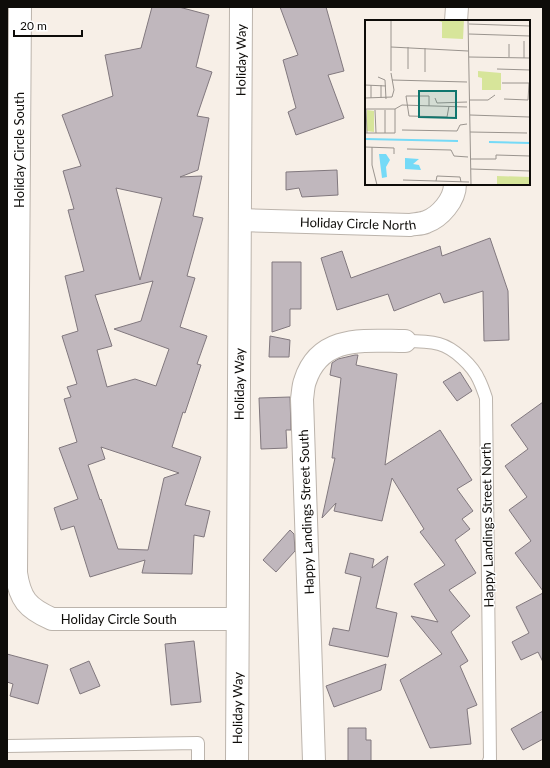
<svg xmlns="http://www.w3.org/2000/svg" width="550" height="768" viewBox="0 0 550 768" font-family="Lato,sans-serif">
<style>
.building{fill:#c0b7bd;stroke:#81787e;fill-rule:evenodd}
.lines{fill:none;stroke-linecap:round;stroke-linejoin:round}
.lane-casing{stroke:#bcb4ac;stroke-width:14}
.street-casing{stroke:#bcb4ac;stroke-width:24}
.lane{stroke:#fff;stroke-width:12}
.street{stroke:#fff;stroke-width:22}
.labels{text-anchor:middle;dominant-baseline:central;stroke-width:3;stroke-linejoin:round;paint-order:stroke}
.street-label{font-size:13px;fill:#0e0c09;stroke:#fff}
.inset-river{fill:none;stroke:#75daf7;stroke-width:2}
.inset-road{fill:none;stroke:#9a948e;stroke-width:1}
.view{fill:#0f766e;fill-opacity:0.15;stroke:#0f766e;stroke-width:2}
.inset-edge{fill:none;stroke:#0e0c09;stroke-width:2}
</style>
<rect width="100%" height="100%" fill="#f7efe7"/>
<path class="building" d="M152,7H179L209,15L196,67L212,72L197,116L209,118L198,170L180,177L202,176L193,216L203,218L187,276L195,278L180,327L207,336L197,364L201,365L185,413L183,412L172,447L201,457L185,505L210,511L204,537L194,535L192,574L142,573L145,560L90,577L74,526L61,530L54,508L78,499L59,448L77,442L64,399L71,397L67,387L77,384L62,336L78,331L65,276L84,271L68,210L74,209L63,171L81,166L62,115L113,96L105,55L141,48ZM116,188L162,198L140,280ZM153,281L141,321L114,329L169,349L156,386L135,379L107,387L97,350L112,346L95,295ZM101,447L179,473L164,478L148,550L118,549L101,499L100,500L88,465L105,459Z
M280,7H326L344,71L328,75L344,118L296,135L288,112L296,108L283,60L298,55Z
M337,170L338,195L302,197L299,188L286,190V172Z
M490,238L508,291L509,340L484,341L483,291L444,303L440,293L394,311L388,294L337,310L321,258L342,251L351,278L440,246L442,256Z
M272,262H301V309H290V326L272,332Z
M270,336L290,340L289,357H269Z
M355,355H358L356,365L397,374L385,465L440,430L472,480L457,489L473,511L462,519L470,529L455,540L476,573L449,590L470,616L451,632L468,661L460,666L477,705L467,709L471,744L430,748L400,680L442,654L411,616L438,622L414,584L445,565L420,532L424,529L392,478L382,521L334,511L336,503L322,518L335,458H332L341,378L330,375L332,363L338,359Z
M460,372L472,391L457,401L443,382Z
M290,397L291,430H286L287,448L261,449L259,398Z
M543,402V591L515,553L531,541L509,510L527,497L505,466L528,449L511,425Z
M290,530L294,534L295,551L276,572L263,560Z
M350,553L374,559L372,568L388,556L376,608L397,613L388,657L329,645L333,628L349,631L361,577L345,573Z
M543,593V662L538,652L521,660L512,642L529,633L516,607Z
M194,641L201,702L171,705L165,644Z
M7,654L48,665L38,704L10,696L13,684L7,682Z
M89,661L100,686L80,694L70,669Z
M386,664L381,690L334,707L326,686Z
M543,711V739L523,750L511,729Z
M348,728H366V740H371V761H348Z"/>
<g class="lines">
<defs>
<path id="lane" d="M405,341C416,341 428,341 439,344C454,348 473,366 479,380C482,386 484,392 486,398L490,759L489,761
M7,746L198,743V761"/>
<g id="street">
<path id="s1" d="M20,7L16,573C20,599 27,608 52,619H237"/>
<path d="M456,21L457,7"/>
<path id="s2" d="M240,220L410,225C415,224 421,224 426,222C440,217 455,200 455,184"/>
<path id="s3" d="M237,761L241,7"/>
<path d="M314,761L302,399C303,393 303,386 305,381C320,334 365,341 405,341"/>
</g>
</defs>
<use href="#lane" class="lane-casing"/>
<use href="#street" class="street-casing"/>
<use href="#lane" class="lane"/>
<use href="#street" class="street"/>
</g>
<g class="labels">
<g class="street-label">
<text stroke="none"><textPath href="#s3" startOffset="701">Holiday Way</textPath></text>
<text transform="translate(19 150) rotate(-90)">Holiday Circle South</text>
<text stroke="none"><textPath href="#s2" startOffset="118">Holiday Circle North</textPath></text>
<text stroke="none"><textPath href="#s3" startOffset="377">Holiday Way</textPath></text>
<text transform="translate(306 512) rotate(-92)">Happy Landings Street South</text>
<text transform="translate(487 525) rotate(-91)">Happy Landings Street North</text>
<text stroke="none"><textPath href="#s1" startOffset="695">Holiday Circle South</textPath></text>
<text stroke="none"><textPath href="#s3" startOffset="53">Holiday Way</textPath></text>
</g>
</g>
<g transform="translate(365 20)">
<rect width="165" height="165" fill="#f7efe7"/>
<path d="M113,51L136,53V70H117V58L113,57ZM2,90L9,91V112L2,111ZM132,156L165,157V165H132Z" fill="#d7e59a"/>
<path d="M99,0L98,19L77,18V2L71,0Z" fill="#d7e59a"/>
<path d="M14,134H21L25,140L21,147L22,157L17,158ZM40,138L54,139L48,144L54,145L56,150L40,149Z" fill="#75daf7"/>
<path class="inset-river" d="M0,119L93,121M124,122L165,123"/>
<path class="inset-road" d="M26,0V51M103,0L106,165M104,4L165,6M104,14L165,16M159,21V38M26,27L103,31M43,27V49M60,28V52M104,37L165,38M144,37V24M132,49L165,50M13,57L20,60L21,79M27,60L102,62M137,63H165M0,65L21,66M0,78L27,77L29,70L26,53M6,78V65M16,78V65M70,78L72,83L102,82M139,79L163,80L164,63M104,80H123L130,75M64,86V76H41L44,96L82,97L84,86M0,89H30L37,85L102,87M1,89L2,113M10,90L11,113M20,90V113M105,95L164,97M37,110L92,111L95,105L102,104M105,112L162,113M0,113H30V89M0,127L29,128V134M7,127V145L12,165M42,129L86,130L89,136L103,137M105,139H131V135L165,136M106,149L165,151M38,160L104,162M71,161L72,156L95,157L96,162"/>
<path class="view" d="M54,71H91V98L54,97Z"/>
<rect width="165" height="165" class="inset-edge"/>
</g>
<rect width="550" height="768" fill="none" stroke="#0e0c09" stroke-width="16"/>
<path d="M14 30v6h68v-6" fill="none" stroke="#0e0c09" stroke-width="2"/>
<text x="20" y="30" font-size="12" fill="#0e0c09" stroke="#ffffff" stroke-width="3" paint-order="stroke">20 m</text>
</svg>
